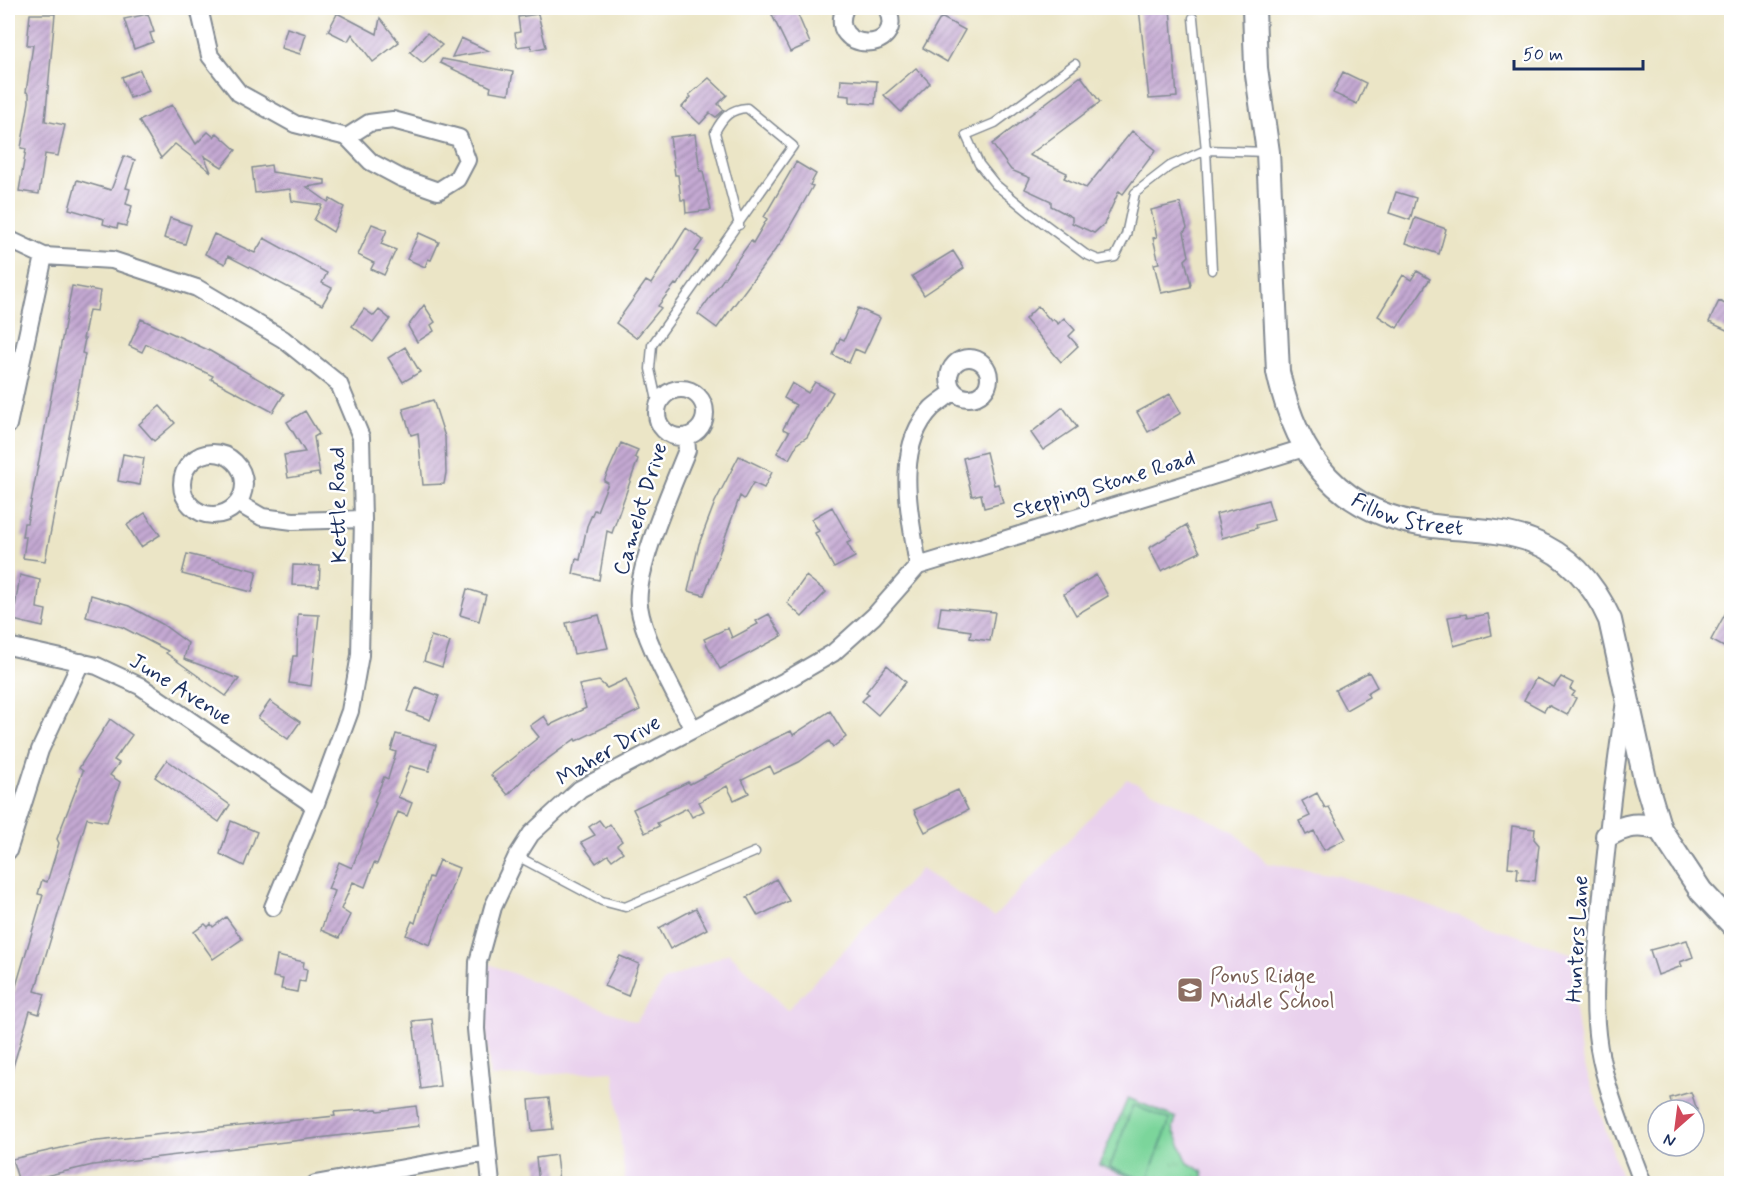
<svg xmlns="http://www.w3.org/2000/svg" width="1739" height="1191" viewBox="0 0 1739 1191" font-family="Mynerve,sans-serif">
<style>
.built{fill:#e9d1ed}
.park{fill:url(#park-tufts);stroke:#4c827c;stroke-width:1.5}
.pitch{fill:#7cd59b;stroke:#4c827c;stroke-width:1.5}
.building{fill:url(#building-hatch)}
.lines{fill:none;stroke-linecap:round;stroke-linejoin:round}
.lane-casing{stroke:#838a92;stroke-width:11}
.street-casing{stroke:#838a92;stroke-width:20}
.secondary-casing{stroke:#838a92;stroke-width:26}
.lane{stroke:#fff;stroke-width:8}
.street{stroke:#fff;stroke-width:16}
.secondary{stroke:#fff;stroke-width:22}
.labels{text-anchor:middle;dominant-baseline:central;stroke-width:5;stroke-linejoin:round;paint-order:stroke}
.street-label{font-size:22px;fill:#1b2f5e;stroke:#fff}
.education-label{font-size:22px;fill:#785e54;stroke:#fff;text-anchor:start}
</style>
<defs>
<pattern id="park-tufts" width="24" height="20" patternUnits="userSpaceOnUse" patternTransform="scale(1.5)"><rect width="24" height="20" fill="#7cd59b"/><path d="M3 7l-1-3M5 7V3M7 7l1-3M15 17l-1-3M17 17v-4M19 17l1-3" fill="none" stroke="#6bb788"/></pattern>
<pattern id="building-hatch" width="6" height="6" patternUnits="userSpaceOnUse" patternTransform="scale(1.5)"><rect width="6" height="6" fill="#c4a9d2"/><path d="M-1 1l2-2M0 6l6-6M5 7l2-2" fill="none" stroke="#9e8aae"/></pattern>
</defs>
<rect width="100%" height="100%" fill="#fff"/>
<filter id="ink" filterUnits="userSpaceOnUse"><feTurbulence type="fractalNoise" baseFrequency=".0167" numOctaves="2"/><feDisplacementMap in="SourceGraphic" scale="12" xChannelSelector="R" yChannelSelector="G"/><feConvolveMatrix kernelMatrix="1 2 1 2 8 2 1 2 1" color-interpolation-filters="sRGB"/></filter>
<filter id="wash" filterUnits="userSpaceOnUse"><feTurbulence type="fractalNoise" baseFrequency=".008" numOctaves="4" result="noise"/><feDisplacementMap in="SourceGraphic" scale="24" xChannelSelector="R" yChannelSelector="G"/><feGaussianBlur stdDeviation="1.35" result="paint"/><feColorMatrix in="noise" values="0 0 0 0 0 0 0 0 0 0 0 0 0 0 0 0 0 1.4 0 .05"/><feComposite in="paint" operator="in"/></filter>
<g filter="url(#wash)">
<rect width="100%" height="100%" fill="#ebe5c6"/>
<path class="built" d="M1127,779L1233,831L1267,863L1339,876L1573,954L1574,1000L1581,1054L1623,1183H625L614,1071L490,1077L485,1021L489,964L636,1022L664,981L729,953L787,1010L921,869L994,917Z"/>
<path class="park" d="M1128,1098L1176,1118L1173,1128L1188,1163L1202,1171L1205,1183H1145L1099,1165Z"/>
<path class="pitch" d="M1133,1105L1170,1120L1147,1181L1110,1167Z"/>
<g id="blocks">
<path class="building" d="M787,8H795L810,43L790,52L772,15Z
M1139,8H1170L1177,97L1149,99Z
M335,12L377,34L380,18L399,42L373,62L352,34L348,41L328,31L337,14Z
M30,14H55L45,121L65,125L58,156L45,154L39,194L19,191L26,149L21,148L29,102V93L26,92L33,45H27Z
M148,14L154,32L150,33L153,42L134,49L124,19Z
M538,14L546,47L532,50L531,45L517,47L515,33L520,32L518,17Z
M941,17L965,30L947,62L923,48Z
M287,28L306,34L300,54L281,48Z
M427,33L442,45L423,63L410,52Z
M461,38L489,51L452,57Z
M442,59L513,72L509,94L490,91L491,87L440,63Z
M916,68L930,83L901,112L884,95Z
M140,70L149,91L130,98L122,77Z
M1343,72L1366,83L1357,104L1333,93Z
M1081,76L1100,102L1029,155L1067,173L1064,178L1086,188L1132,131L1156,150L1123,194L1119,191L1104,224L1094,233L1072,223V217L1051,206V201L1025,189L1030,178L1011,170L992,144Z
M709,78L727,95L718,104L724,110L716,117L710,113L700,124L682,107L691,97L689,95Z
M841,79L877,81L875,104L850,102V96L840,95Z
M172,105L196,144L208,132L214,137L217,133L236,150L222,167L204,156L211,172L175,144L161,158L139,121Z
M695,134L700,171H703L711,210L686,213L685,200H681L678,175H675L670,137Z
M124,156L135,160L126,188L130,189L126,204L132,206L126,226L118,224L117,228L103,224L104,219L69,209L77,180L111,190Z
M796,162L816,174L810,185L813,186L781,242L717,328L698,314L751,241L753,243L767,219L764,217Z
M271,165L272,172L325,180V184L307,187L328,202L330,199L344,207L333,232L314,220L322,205L292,201L290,189L255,193L252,168Z
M1396,192L1416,198L1410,220L1389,213Z
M1180,203L1187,228L1184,232L1189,256L1185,260L1191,284L1190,287L1161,293L1154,264L1159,263L1153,238L1157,237L1151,210Z
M170,218L191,225L185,244L164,238Z
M1415,218L1446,229L1439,254L1406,243Z
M372,224L387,230L381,244L396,250L384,275L371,269L374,263L358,255Z
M686,228L703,240L695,251L698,252L677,285L675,284L658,306L661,308L636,338L616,323L646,281L651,284Z
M419,233L439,242L431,260L428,259L425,267L407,259Z
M214,234L255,253L264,238L327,273L322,283L332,288L322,305L228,256L225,264L205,254Z
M953,251L964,268L924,295L912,276Z
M1417,271L1430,279L1397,328L1378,316L1403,275L1411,280Z
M72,286L100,291L97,311L89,310L83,339H85L82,353L85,354L45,561L23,558L26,537H22L24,523H27Z
M1719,301L1731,307V332L1709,322Z
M424,305L435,322L431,325L434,331L417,342L408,326Z
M1038,306L1051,321L1053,319L1058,324L1064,318L1075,330L1069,336L1078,346L1061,362L1025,319Z
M858,308L880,318L864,353L855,349L849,363L833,355L840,338L844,340Z
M364,309L374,316L379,310L390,319L373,342L352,326Z
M141,319L210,351L284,394L273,412L211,379L213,376L146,344L142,352L129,346Z
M405,347L420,372L403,382L388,358Z
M815,382L833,392L807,437L798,443L789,459L777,453L789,432L783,429L796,405L784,398L792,383L808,393Z
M1170,394L1181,413L1148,432L1137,412Z
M433,400L445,437L446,473L444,484L423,485L418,433L411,435L403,409Z
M160,406L175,423L154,441L139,424Z
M1063,407L1077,427L1043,450L1031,433Z
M305,411L319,434L314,437L320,476L318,473L288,478L284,455L305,452L287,422Z
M621,443L638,450L635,457L638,459L612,533L607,531L599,580L573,574L576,559L580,560L587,526L594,510L597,511L608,483L604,481Z
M986,452L994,485L998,484L1003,503L984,508L981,494L972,496L963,458Z
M123,454L144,458L140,485L118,481Z
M739,456L772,472L764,488L753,483L744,499L740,496L704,595L688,591L699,544L715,502Z
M1268,500L1274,520L1256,525L1257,528L1222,538L1216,514Z
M832,507L851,541L847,543L855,557L834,568L815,533L819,531L811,519Z
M145,513L160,535L141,547L127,525Z
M1186,525L1200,552L1161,571L1149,548Z
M187,554L257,571L252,592L182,574Z
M293,565L320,566L319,586L292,585Z
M20,575L40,580L37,608L46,610L43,627L13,620Z
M1096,575L1108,596L1076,615L1064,594Z
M806,576L826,592L802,617L787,603Z
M467,589L486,595L479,621L460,615Z
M91,595L129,606L162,624L188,643L184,659L239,679L226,696L166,653L168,651L122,627L86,617Z
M1731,603V651L1711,640Z
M941,607L995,612L990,641L970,638L971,631L938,626Z
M298,614L319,615L311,686L289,683L293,656H297Z
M769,614L782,636L720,669L704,639L728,628L732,638L758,624L756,621Z
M1466,614L1467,618L1488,614L1492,635L1454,646L1448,617Z
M599,615L608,648L574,654L566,623Z
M431,636L450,642L442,667L424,661Z
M887,665L906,682L878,715L862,701L869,694L866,692Z
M1369,672L1377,687L1367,693L1369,697L1346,710L1335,690Z
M1561,677L1573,683L1570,689L1575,692L1572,696L1576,698L1567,715L1548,705L1544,711L1524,700L1536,678L1554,687Z
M626,679L640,710L576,741L575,739L531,771L508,795L491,775L539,737L530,726L544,716L550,725L586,708L579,685L599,681L607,688Z
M416,687L439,696L430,720L407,711Z
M270,701L300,722L288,739L258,718Z
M830,711L846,737L833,747L829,741L799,762L774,774L770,766L742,780L749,793L734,800L727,786L699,802L704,811L692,817L687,808L657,823L659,826L645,833L633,809L688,782L690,784L774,739L791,731L793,735Z
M110,719L132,735L114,760L119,763L110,775L120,782L107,822L87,818L35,991L45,994L39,1014L30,1011L11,1073L8,1072V1013L43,895L38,894L42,880L47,882L59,843L57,839L83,771L79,768Z
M396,734L436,745L429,771L410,766L398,797L412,803L407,816L398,812L377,864L374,863L365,887L353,882L341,909L350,915L339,938L321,930L335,891L328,889L339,862L352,868L376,803L374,802L384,777L388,779L396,752L391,750Z
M167,760L230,805L219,822L155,777Z
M958,790L968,810L925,832L914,810Z
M1317,793L1325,808L1329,807L1346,839L1324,850L1314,831L1306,835L1299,821L1310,816L1302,801Z
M599,820L605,828L610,824L622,841L617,845L623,852L612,860L608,855L596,863L581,842L595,835L589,827Z
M231,821L257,832L244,866L220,854Z
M1512,826L1535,829L1534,839L1539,845L1535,881L1517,879L1518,868L1508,867Z
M439,860L459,868L430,945L406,935L412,921L415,923L429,877L432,878Z
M776,879L789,901L758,916L747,897Z
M696,908L707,929L670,949L659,928Z
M226,917L242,939L213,959L194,932L205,924L208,927L211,924L213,927Z
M1687,940L1693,957L1680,962L1682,966L1658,975L1650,950Z
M277,956L304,962L303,968L307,969L305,982L299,981L297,992L281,989L283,979L273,977Z
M620,956L639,964L628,996L604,986Z
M432,1019L440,1086L421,1089L413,1021Z
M1691,1092L1697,1110H1673L1670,1098Z
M549,1098L553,1129L532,1131L529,1100Z
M416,1106L419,1126L93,1165L19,1182L12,1159L88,1142L335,1116L334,1112L377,1109L378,1111Z
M556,1155L559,1182L539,1184L536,1158Z"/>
</g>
</g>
<g filter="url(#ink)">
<use href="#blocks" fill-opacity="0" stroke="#838a92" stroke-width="1.5"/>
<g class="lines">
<defs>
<path id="lane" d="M1193,18L1206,150L1212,270
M1075,64L995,123L966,135L979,164L995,184L1030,213L1085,254L1099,260L1115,257L1126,235L1135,193L1170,166L1206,150L1267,152
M658,405L650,369L652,345L793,146L747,108C730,109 723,117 715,132L739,225
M517,856L602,901L625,907L755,852"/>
<path id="street" d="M199,8L210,56L239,93L295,124L347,137L371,162L401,178L438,191L457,179L467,160L459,138L393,120L369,123L347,137
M845,8C825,53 908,55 887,8
M8,239L44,256L112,260L197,288L283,339L339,384L361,437L363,519L360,655L350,711L315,806L273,907
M949 378a20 20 0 1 1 40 0a20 20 0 1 1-40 0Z
M657 413a24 24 0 1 1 48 0a24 24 0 1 1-48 0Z
M8,425L44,256
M686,437L687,450C673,485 634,572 639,606C644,642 676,694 692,728
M182 484a31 31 0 1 1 62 0a31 31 0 1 1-62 0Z
M238,503L262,517L293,521L363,519
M918,566L1304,448
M918,566C911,517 892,449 932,408C939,402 947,397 954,391
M8,646L97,666L140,686L315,806
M1625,701C1615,769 1607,836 1601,905C1597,955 1590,1009 1601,1059C1610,1101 1628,1143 1643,1184
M8,851L40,750L81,662
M315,1184L487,1153
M491,1184L476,1029L478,962L493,907L517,856L531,834L580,789L785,681L833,653L874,616L918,566"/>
<g id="secondary">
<path id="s1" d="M1254,8L1256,68L1268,152L1278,372C1297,459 1340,515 1433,526C1466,530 1501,529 1532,541C1569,555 1594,584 1610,620L1645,779L1660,829L1701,891L1732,924"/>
<path d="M1607,836C1626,824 1639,823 1660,829"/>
</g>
</defs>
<use href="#lane" class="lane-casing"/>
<use href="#street" class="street-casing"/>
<use href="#secondary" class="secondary-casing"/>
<use href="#lane" class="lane"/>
<use href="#street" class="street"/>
<use href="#secondary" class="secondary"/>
</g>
</g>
<defs>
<symbol id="school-square" viewBox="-11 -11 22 22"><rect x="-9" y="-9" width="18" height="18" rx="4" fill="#8d6e63" stroke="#fff"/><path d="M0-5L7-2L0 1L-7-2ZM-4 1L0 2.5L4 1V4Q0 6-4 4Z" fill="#fff"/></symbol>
</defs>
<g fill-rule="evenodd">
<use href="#school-square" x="1175" y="975" width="30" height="30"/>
</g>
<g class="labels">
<g class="street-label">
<text transform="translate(1104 485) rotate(-17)">Stepping Stone Road</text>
<text transform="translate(339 505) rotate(-91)">Kettle Road</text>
<text transform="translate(641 509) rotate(-73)">Camelot Drive</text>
<text stroke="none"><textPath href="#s1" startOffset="574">Fillow Street</textPath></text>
<text transform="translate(181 690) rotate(32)">June Avenue</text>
<text transform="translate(609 751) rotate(-31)">Maher Drive</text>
<text transform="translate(1578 939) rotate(-87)">Hunters Lane</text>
</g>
<g class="education-label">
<text x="1210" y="977">Ponus Ridge<tspan x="1210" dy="25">Middle School</tspan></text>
</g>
</g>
<rect width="1739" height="1191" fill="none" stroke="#fff" stroke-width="30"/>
<g transform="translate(1676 1128) rotate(208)"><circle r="28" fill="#ffffff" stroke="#a4acbf" stroke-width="1.5"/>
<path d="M0-4.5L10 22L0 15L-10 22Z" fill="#d1495b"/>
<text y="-9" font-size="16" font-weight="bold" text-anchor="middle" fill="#1b2f5e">N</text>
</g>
<path d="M1514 60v9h129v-9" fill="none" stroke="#1b2f5e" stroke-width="3"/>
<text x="1523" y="60" font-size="18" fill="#1b2f5e" stroke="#ffffff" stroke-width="4.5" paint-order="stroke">50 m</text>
</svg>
